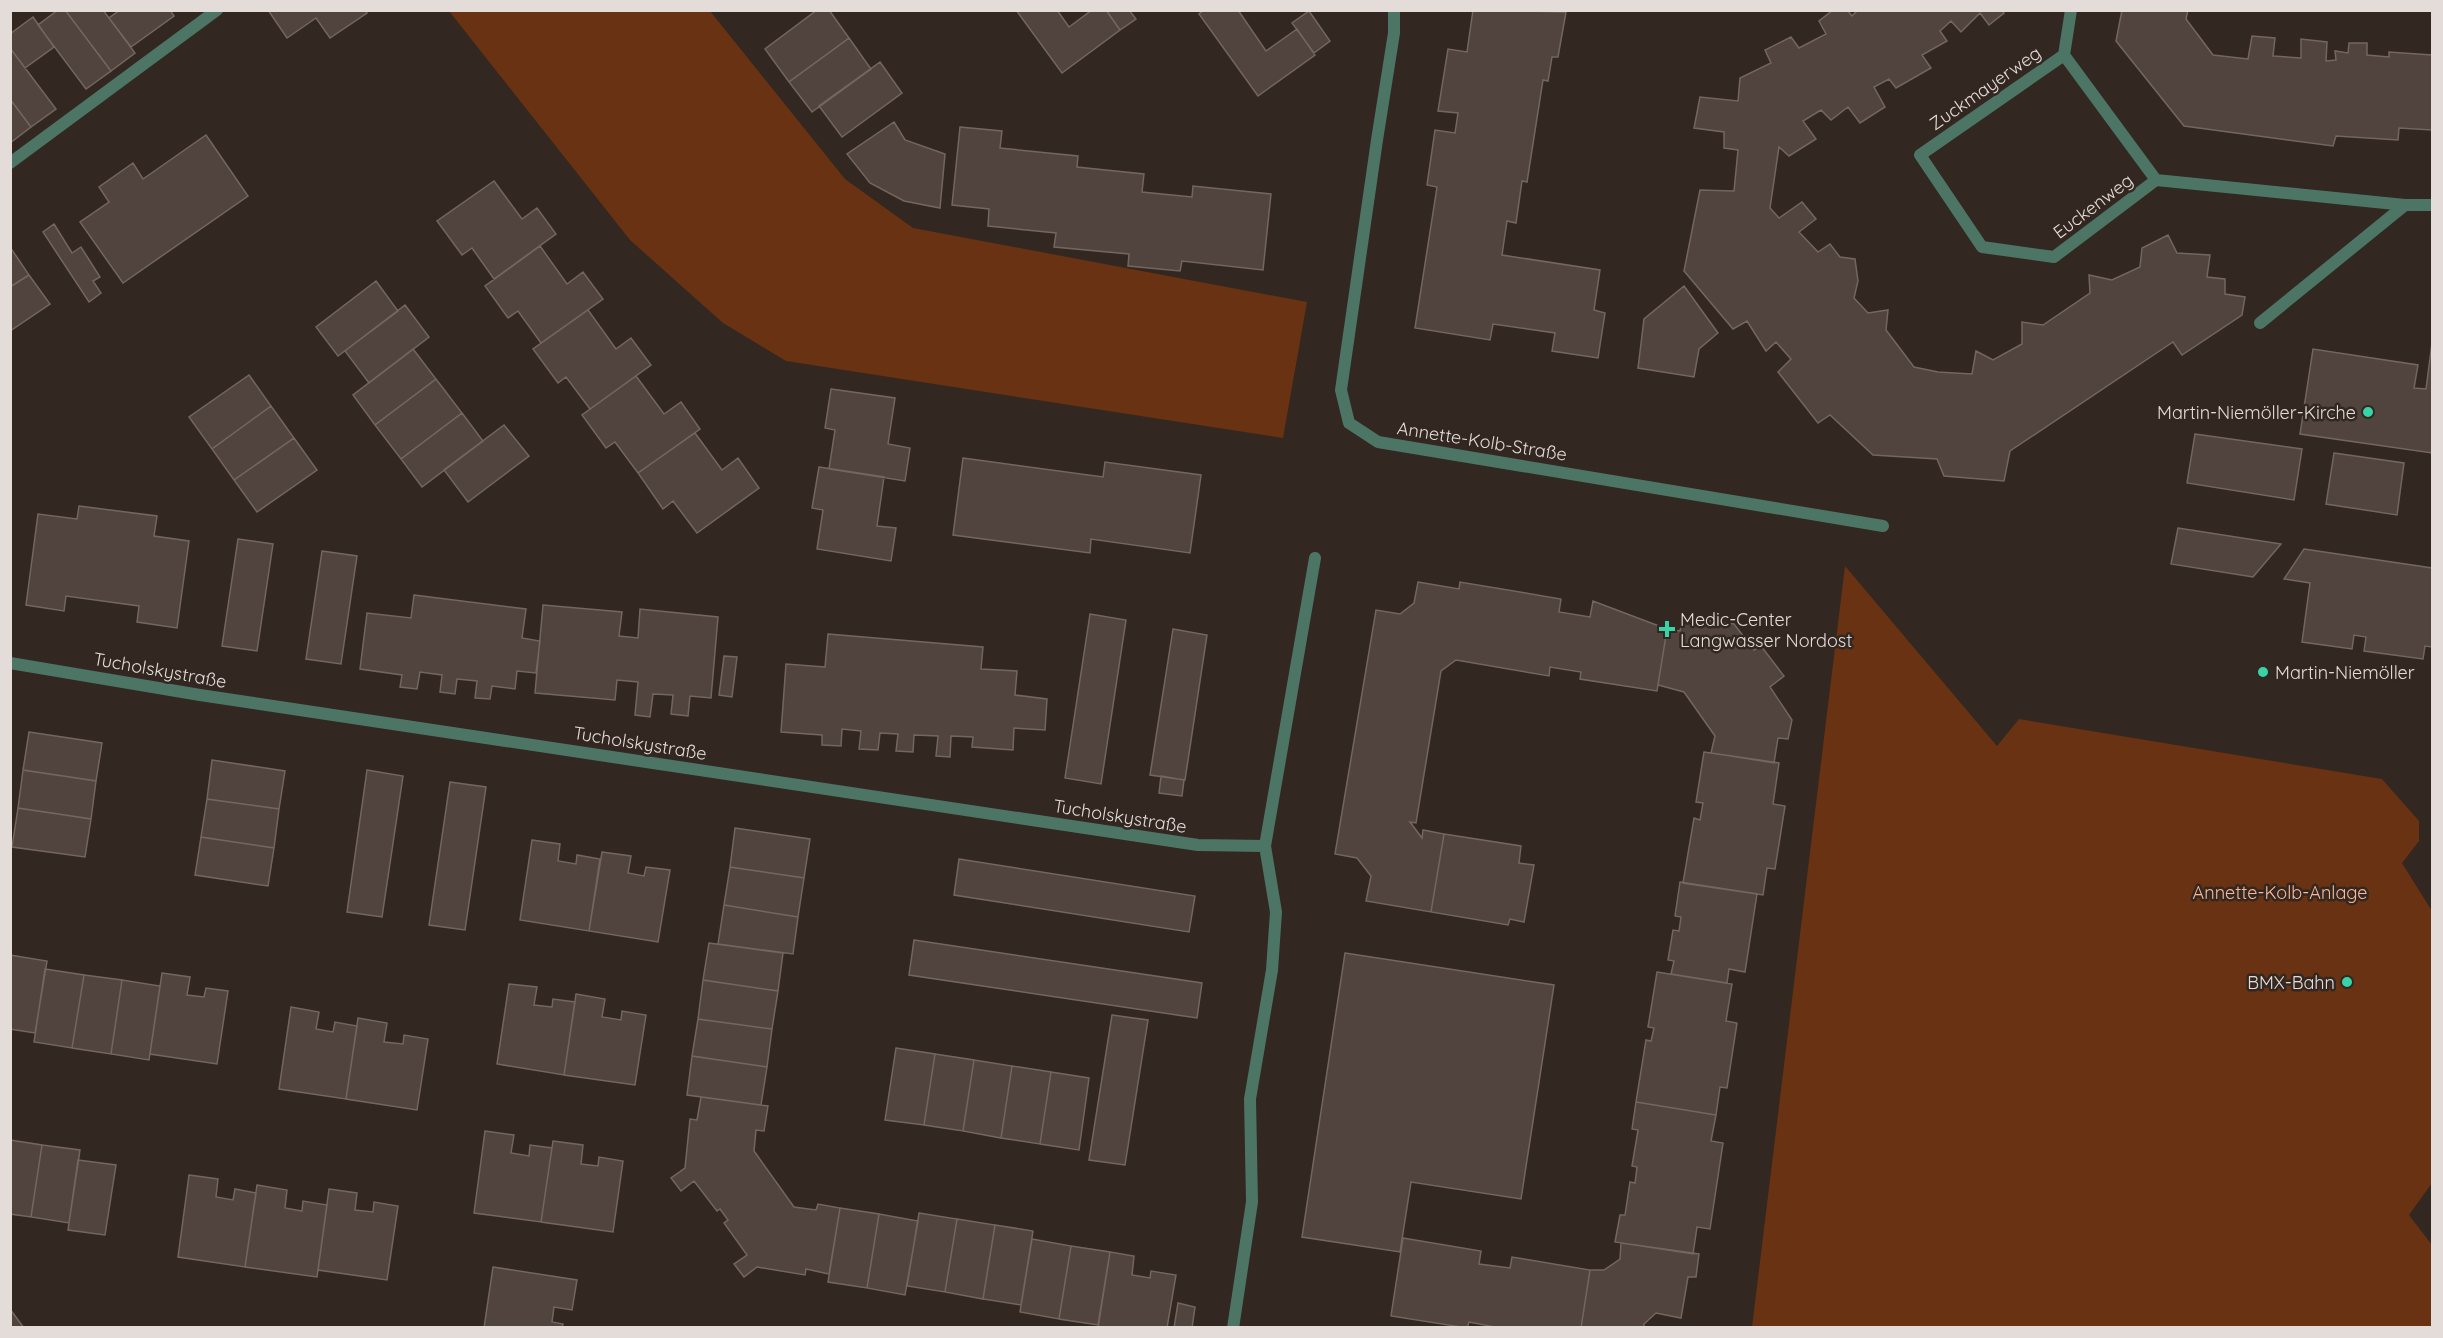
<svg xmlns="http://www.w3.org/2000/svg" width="2443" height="1338" viewBox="0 0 2443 1338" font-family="Quicksand,sans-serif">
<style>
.green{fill:#693212}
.building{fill:#51443e;stroke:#74665f;stroke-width:1.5}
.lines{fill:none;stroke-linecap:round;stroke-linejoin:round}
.pedestrian{stroke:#4c7565;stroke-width:12}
.minor{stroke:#4c7565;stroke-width:12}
.poi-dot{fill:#36d4a7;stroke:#322721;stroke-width:2}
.labels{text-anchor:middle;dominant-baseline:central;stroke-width:5;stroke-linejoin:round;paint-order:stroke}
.street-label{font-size:18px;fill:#e4dcd8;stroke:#322721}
.poi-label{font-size:18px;fill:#e4dcd8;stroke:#322721;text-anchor:end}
.park-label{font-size:18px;fill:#fab898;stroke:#322721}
</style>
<rect width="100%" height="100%" fill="#322721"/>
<path class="green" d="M449,11H710L845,179L913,228L1307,302L1283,438L786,361L723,323L630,240Z
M1845,566L1997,746L2019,719L2382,779L2419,821V841L2402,863L2432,911V1183L2409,1215L2432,1245V1327H1752Z"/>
<path class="building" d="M58,10H65L111,71L86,89L38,25Z
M65,10H103L135,53L111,71Z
M120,10H170L174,16L131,47L109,18Z
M268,10H365L367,13L330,38L316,18L287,38Z
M817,10H829L849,38L789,82L765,49Z
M1016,10H1057L1069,27L1092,10H1106L1120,30L1062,73Z
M1106,10H1129L1136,19L1120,30Z
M1204,10H1238L1266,51L1297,29L1315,55L1258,96L1199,14Z
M1473,10L1566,12L1558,57H1552L1548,81L1543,80L1527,182L1522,181L1516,223L1507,221L1502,255L1600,270L1594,310L1605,313L1598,358L1552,351L1555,333L1493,324L1490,340L1415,328L1437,187L1427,185L1435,130L1455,133L1458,113L1438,111L1448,49L1467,52Z
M1833,10H1847L1852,16L1858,10H2002L2004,13L1989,25L1980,13L1961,32L1951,21L1940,31L1947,41L1922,55L1931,68L1896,88L1889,79L1874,87L1885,107L1860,123L1848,107L1831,120L1821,110L1803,121L1816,139L1789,156L1779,147L1770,208L1779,218L1802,202L1816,219L1799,232L1818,252L1830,244L1840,257L1855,259L1858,281L1854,298L1868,313L1888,310L1886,330L1914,367L1938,372L1972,374L1976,351L1993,360L2022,344V322L2043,325L2090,293L2089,275L2112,280L2140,267L2142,248L2168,235L2177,253L2210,255L2207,277L2225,279V294L2245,297L2242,315L2182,355L2173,342L2010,451L2004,481L1944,476L1937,459L1873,455L1830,415L1818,423L1778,372L1791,359L1776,342L1766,351L1747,321L1733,329L1684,271L1700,190L1734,191L1738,150L1724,148V132L1694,128L1700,97L1738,101L1740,78L1771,63L1765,50L1791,37L1799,48L1826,34L1819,21Z
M2122,10H2188L2186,19L2213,55L2248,59L2252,36L2275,38L2273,56L2301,58V39L2327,42L2326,61L2336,60L2335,51L2348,53L2349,43H2367V55L2389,57V52L2432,55V130L2399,128L2398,140L2336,136L2333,146L2184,126L2116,41Z
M1309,11L1330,41L1314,53L1292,23Z
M33,17L54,47L25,68L10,48V34Z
M849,38L871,69L812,112L789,82Z
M10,48L56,109L31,127L10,99Z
M880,62L902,93L842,137L819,106Z
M10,99L31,127L10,143Z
M894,122L905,140L945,154L940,208L904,201L870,183L847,154Z
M960,127L1002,131L1000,148L1078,156L1077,167L1144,174L1142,192L1192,197L1193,186L1271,194L1263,270L1182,261L1180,271L1128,266L1129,254L1054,247L1056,233L988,226L989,209L952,205Z
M206,135L248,196L123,283L80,222L109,202L99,187L133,163L143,179Z
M494,181L522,219L537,208L556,234L494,279L472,248L462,255L437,221Z
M54,224L72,253L81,247L100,277L93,281L101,293L89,302L43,232Z
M540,246L567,284L583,272L603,299L541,343L518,311L508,318L485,286Z
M10,247L29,275L10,287Z
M29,275L50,304L10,331V287Z
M376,281L398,311L338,356L316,327Z
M1684,286L1718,333L1699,349L1694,377L1638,368L1644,319Z
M405,305L429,337L369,383L345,351Z
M588,310L616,349L631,338L651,365L590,409L566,377L558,383L533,349Z
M2432,343V453L2300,434L2313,349L2418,365L2414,388L2426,389Z
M413,349L436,379L375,425L353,395Z
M249,375L271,406L212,449L189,417Z
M636,376L664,414L681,402L700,429L638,473L615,442L606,448L582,415Z
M436,379L462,413L401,459L375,425Z
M831,389L895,398L888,444L910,448L905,481L829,469L835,430L825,428Z
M271,406L294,438L234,480L212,449Z
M462,413L483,441L422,487L401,459Z
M504,425L529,456L468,502L444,470Z
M695,433L722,470L738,458L759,488L697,533L673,501L663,509L638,473Z
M2195,434L2302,449L2294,500L2187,483Z
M294,438L317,470L257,512L234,480Z
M2334,453L2404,463L2397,515L2326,504Z
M963,458L1103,477L1105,462L1201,475L1190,553L1091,539L1090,553L953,535Z
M819,467L884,477L877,526L896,528L891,561L817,549L823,510L812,508Z
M79,506L157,516L154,536L189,541L177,628L137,622L139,606L66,596L64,611L26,605L38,514L77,519Z
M2178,528L2281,544L2253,577L2171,564Z
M238,539L273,544L257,651L222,646Z
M2304,549L2432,568V647L2425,646L2423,659L2364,651L2366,637L2354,635L2352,649L2302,642L2310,583L2284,579Z
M322,551L357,556L341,664L306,659Z
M1418,582L1459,589L1460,582L1561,599L1559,612L1590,617L1593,601L1667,629L1657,691L1580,679L1581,672L1550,667L1549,676L1456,660L1441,671L1416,823L1410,822L1422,838L1423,830L1444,834L1431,912L1366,901L1371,876L1357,858L1335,854L1376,610L1400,614L1414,603Z
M414,595L526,609L522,638L540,641L536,673L517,671L515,689L492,686L490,699L475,698L477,681L457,679L455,694L440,692L442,675L420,672L417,689L400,687L402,675L360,669L367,613L411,618Z
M543,605L622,612L619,636L638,638L640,609L718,617L711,698L690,696L688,716L671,714L673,695L653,694L650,717L635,715L638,682L617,680L615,700L535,693Z
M1090,614L1126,620L1101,784L1065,778Z
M1683,617L1734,624L1754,650L1761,646L1784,676L1770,687L1792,720L1788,739L1778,738L1774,763L1711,753L1715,736L1684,692L1658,685L1667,629L1680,631Z
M1173,629L1207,635L1185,780L1150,775Z
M828,634L983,647L981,669L1017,671L1015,695L1047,699L1045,730L1014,728L1013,750L972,747L973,737L951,736L950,757L936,756L938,736L914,735L913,752L896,751L898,734L880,733L878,750L859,749L861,731L842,729L841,746L822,745V735L781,732L786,664L825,667Z
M724,656L737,657L732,697L719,695Z
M29,732L102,743L96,781L23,770Z
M1704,752L1779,763L1773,804L1785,806L1775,869L1767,868L1763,895L1683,883L1694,818L1700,820L1703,803L1696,802Z
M212,760L285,771L279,809L207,799Z
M23,770L96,781L91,819L18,808Z
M367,770L403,776L382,917L347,912Z
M1161,776L1184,780L1182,796L1159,793Z
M450,782L486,787L465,930L429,925Z
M207,799L279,809L274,848L201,837Z
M18,808L91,819L85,857L12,847Z
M735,828L810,839L804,878L730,867Z
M1444,834L1521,846L1519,863L1534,865L1524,922L1510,919L1508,925L1431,912Z
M201,837L274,848L268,886L195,875Z
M532,840L560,844L558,861L576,864L577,855L600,859L589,931L520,920Z
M602,852L631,856L628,873L644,876L646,867L670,870L658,942L589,931Z
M959,859L1195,896L1189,932L954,895Z
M730,867L804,878L798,917L724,905Z
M1680,882L1757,894L1745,972L1729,969L1727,983L1671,974L1674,961L1668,960L1673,930L1679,931L1681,917L1675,916Z
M724,905L798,917L793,954L718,944Z
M914,940L1202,983L1197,1018L909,975Z
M709,943L783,953L778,991L703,980Z
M1345,953L1554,985L1521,1199L1411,1182L1400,1252L1302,1237Z
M10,955L47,961L35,1033L10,1029Z
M45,969L84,975L72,1048L34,1042Z
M1657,972L1732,984L1726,1021L1737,1023L1727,1088L1720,1087L1716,1115L1636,1102L1646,1040L1651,1041L1654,1028L1648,1027Z
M162,973L190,977L187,995L204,997L206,988L228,991L217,1064L150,1054Z
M84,975L122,980L111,1054L72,1048Z
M122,980L160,986L149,1060L111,1054Z
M703,980L778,991L772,1029L698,1019Z
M509,984L537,987L534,1005L552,1007L553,999L575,1002L564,1075L497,1064Z
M576,994L605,999L602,1017L621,1020L622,1011L646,1015L635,1085L564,1075Z
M291,1007L319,1012L316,1029L333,1032L335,1022L357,1026L346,1099L279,1089Z
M1112,1015L1148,1020L1125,1165L1089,1160Z
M358,1018L387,1023L384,1042L403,1044L404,1035L428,1039L417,1110L346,1099Z
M698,1019L772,1029L767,1067L692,1056Z
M896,1048L935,1054L924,1125L885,1120Z
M935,1054L974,1060L963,1131L924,1125Z
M692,1056L767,1067L761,1105L687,1095Z
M974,1060L1012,1066L1001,1138L963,1131Z
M1012,1066L1051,1072L1040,1144L1001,1138Z
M1051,1072L1089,1078L1079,1150L1040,1144Z
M701,1097L768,1106L764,1131L756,1130L754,1151L794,1207L816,1210L818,1204L840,1208L829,1274L806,1269L805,1275L757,1267L744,1277L734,1264L747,1255L724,1223L728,1220L720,1209L717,1211L694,1181L681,1191L671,1178L685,1168L690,1119L697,1120Z
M1636,1102L1716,1115L1711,1141L1723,1143L1710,1229L1697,1227L1693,1254L1615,1242L1620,1215H1625L1630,1182L1635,1183L1637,1167L1632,1166L1638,1130L1632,1129Z
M485,1131L514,1135L511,1153L529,1156L530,1145L552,1148L541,1222L474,1213Z
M10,1140L42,1145L31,1217L10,1214Z
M553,1141L583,1145L581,1164L598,1166L599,1157L623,1161L613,1232L541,1222Z
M42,1145L80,1150L69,1223L31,1217Z
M78,1160L116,1165L105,1235L68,1230Z
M189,1175L218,1179L216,1197L233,1200L235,1189L256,1193L245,1267L178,1257Z
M257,1185L287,1190L285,1208L302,1211L303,1201L327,1205L317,1277L245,1267Z
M329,1189L357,1193L355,1210L373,1212L374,1202L398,1206L387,1280L318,1270Z
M840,1208L879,1214L867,1288L828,1282Z
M919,1213L957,1219L945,1292L907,1286Z
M879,1214L918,1221L905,1295L867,1288Z
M957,1219L995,1225L983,1299L945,1292Z
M995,1225L1033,1231L1021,1305L983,1299Z
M1403,1238L1481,1251L1479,1264L1510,1268L1512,1257L1590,1270L1581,1328H1500L1469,1322L1467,1328L1391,1316Z
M1032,1239L1071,1246L1059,1319L1020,1312Z
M1621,1243L1699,1254L1696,1277H1688L1681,1318L1656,1313L1644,1324V1328H1581L1590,1270H1604L1620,1259Z
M1071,1246L1110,1252L1098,1325L1059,1319Z
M1110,1252L1134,1256L1132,1275L1150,1278L1151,1271L1176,1275L1167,1328H1098Z
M493,1267L577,1280L572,1310L554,1307L552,1322L563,1324L562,1328H484Z
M1178,1303L1195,1307L1192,1328H1174Z
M10,1309L24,1328H10Z"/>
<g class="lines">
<path class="pedestrian" d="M2071,10L2064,55L1920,155L1982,247L2054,257L2156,180
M2064,55L2156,180L2405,205H2432
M2260,323L2405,205"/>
<path class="minor" d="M1394,10V33L1377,140L1341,390L1349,423L1378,442L1883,526
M10,163L217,10
M10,663L200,695L1198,845L1265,846L1276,912L1272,970L1250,1099L1252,1202L1233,1328
M1265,846L1315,558"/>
</g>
<g class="poi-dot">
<circle cx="2368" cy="412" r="6"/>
<path d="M1664 620h6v6h6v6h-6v6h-6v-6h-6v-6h6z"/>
<circle cx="2263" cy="672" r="6"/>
<circle cx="2347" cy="982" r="6"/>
</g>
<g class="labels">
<g class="street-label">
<text transform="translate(1985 88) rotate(-35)">Zuckmayerweg</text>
<text transform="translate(2093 206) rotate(-37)">Euckenweg</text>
<text transform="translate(1482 441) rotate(9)">Annette-Kolb-Straße</text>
<text transform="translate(160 670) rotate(10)">Tucholskystraße</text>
<text transform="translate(640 743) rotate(9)">Tucholskystraße</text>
<text transform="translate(1120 816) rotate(9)">Tucholskystraße</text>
</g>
<g class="poi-label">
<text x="2356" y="412">Martin-Niemöller-Kirche</text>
<text x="1680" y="619" text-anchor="start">Medic-Center<tspan x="1680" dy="21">Langwasser Nordost</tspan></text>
<text x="2275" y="672" text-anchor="start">Martin-Niemöller</text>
<text x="2335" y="982">BMX-Bahn</text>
</g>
<g class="park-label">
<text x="2280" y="892">Annette-Kolb-Anlage</text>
</g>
</g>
<rect width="2443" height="1338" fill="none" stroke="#e4dcd8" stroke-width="24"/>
</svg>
